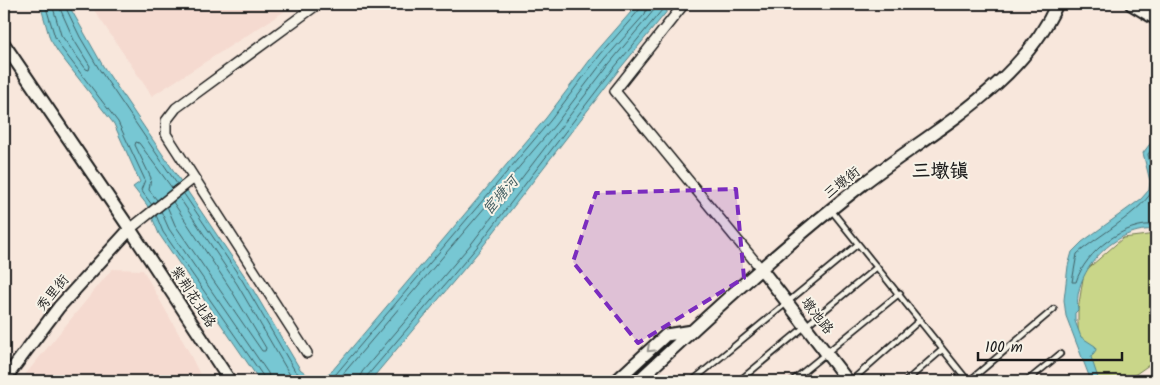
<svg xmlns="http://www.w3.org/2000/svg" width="1160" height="385" viewBox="0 0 1160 385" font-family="Kalam,'LXGW WenKai TC',sans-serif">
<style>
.built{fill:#f5dad0}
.green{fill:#c9d689;stroke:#727952}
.water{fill:#77c7d3;stroke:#53838a}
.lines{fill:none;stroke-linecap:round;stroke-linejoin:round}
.shore{stroke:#406065;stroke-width:1}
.lane-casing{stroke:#1c1c1c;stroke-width:8}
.street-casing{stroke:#1c1c1c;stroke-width:12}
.secondary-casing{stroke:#1c1c1c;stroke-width:15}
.lane{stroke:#f7f3e8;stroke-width:4.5}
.street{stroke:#f7f3e8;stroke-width:9}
.secondary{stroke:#f7f3e8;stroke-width:11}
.oneway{stroke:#94928c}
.marked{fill:#7b2cbf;fill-opacity:0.2;stroke:#7b2cbf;stroke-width:4;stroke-dasharray:10 6;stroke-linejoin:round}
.labels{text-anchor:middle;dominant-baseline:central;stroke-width:4;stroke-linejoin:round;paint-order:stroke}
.street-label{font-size:14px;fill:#1c1c1c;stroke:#f7f3e8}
.water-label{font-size:15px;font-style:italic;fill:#3c585c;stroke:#f7f3e8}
.district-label{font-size:19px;font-weight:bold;fill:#1c1c1c;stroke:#f7f3e8}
</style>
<rect width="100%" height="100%" fill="#f8e7dc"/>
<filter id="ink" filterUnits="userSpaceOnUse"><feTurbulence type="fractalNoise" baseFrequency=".02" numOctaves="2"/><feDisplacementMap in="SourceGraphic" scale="10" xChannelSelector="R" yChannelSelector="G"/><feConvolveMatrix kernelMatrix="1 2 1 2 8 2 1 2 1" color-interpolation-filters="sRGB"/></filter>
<g filter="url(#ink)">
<path class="built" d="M90,4H296L152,96Z
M112,269L143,270L189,352L203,381H20Z"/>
<path class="green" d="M1156,234V360L1126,381H1098L1078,331V310L1084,272L1123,238Z"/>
<path class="water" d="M40,4H68L103,66L246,278L300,369L310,377L322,378L332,371L546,118L596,52L638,4H673L618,71L480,250L370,381H260L159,234L147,205L133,187L140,182L114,124L58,52L50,39Z
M1156,136V230C1118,225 1072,270 1078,310L1075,313V321L1081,337L1095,346L1096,350L1091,357L1099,381H1091L1066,316L1064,300L1068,266L1072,252L1082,242L1141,199L1149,190L1150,181L1143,153Z"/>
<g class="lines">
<path class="shore" d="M45,4L55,37L62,49L118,122L145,180L141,190L152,205
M52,4L61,35L86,69L89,70L90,66L74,40L58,4
M64,4L80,37L99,69L177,184
M1156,144L1148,154C1149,163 1155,172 1155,181C1157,203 1094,238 1077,254L1072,282H1076C1085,252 1125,221 1156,225
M184,194L242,280L295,371L308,381
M179,197L237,284L290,375L297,381
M157,200L149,190L151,178L135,145L136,142L139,143L172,188
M167,206L175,225L262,351H265L266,348L230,288L173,202
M161,211L169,229L268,373L270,381
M156,215L163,232L263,376L264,381
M326,381L336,374L550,121L600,55L640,9L641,4
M337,381L555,125L605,59L645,14L648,4
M360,381L362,372L472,243L609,64L659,4
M366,381L367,376L477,247L614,68L667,4"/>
<defs>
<path id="lane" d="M831,210L968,381
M692,381L858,244
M739,381L877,267
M792,381L900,293
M851,381L920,320
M906,381L942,350
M969,381L1054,309
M1027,381L1060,354"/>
<path id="street" d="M684,4L615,91L762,270
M130,229L194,178
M307,353L166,134V121L176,108L318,4"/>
<path id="secondary" d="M1131,4L1156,19
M4,44L130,229L230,381
M762,270L848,381
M4,380L59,307L130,229
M616,381L666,335L692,331
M638,381C710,314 784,245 863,184C931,131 1021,86 1057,4"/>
</defs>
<use href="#lane" class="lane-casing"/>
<use href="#street" class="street-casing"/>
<use href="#secondary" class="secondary-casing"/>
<use href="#lane" class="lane"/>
<use href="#street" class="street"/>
<use href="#secondary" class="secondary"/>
</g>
<defs><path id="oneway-chevron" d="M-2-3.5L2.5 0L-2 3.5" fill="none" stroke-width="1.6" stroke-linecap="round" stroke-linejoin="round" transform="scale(1.25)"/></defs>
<use class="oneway" href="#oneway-chevron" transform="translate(650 349) rotate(137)"/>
</g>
<path class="marked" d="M736,189L744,278L638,343L573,262L596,193Z"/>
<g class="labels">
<g class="street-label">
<text transform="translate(842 183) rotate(-39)">三墩街</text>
<text transform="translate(53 293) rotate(-50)">秀里街</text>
<text transform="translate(193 297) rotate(57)">紫荆花北路</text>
<text transform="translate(817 316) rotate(51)">墩池路</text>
</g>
<g class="water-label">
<text transform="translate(501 196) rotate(-49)">宦塘河</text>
</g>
<g class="district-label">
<text x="940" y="172">三墩镇</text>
</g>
</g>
<rect width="1160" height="385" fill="none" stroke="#f7f3e8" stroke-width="20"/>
<rect x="10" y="10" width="1140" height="365" fill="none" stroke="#1c1c1c" stroke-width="2" filter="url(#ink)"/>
<path d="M978 352v8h144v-8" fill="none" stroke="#1c1c1c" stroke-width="2.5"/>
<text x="985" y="352" font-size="15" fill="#1c1c1c" stroke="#f7f3e8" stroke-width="4" paint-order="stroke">100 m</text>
</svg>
